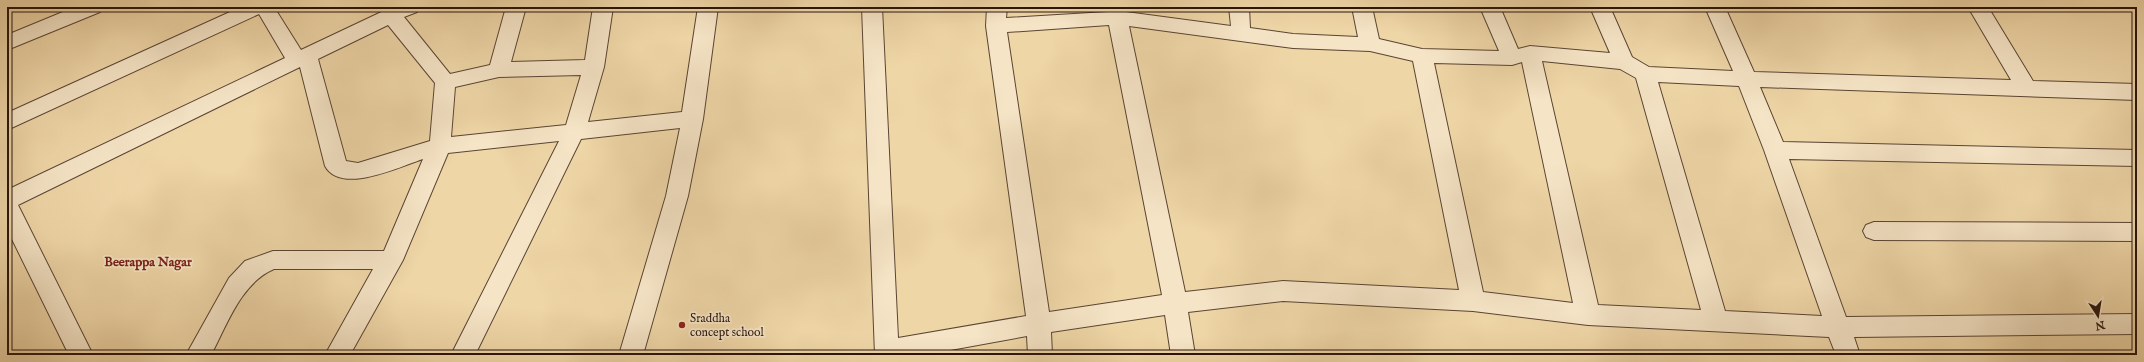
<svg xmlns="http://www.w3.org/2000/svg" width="2144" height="362" viewBox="0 0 2144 362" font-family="'IM FELL English',serif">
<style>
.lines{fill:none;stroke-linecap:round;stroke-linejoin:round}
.street-casing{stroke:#5a4433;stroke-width:2}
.street{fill:#f5e4c6;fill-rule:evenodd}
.poi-dot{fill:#8f2418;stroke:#f5e4c6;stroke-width:1.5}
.labels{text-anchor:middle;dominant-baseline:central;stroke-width:3.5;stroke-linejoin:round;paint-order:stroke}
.poi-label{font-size:12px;fill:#28140c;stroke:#f5e4c6;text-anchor:start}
.neighbourhood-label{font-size:13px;font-weight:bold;fill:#7a1f14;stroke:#f5e4c6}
</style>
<rect width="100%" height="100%" fill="#efd6a7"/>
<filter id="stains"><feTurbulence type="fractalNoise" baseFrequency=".005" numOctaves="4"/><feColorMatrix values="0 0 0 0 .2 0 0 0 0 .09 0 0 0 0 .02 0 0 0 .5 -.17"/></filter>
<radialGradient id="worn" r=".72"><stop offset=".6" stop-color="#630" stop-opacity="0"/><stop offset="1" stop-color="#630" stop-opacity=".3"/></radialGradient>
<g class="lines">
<defs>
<path id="street" d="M75,7H103L100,12L7,50V35Z
M241,7H274L301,50L392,7H420L417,12L404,17L450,74L490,65L506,7H526L511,62L585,60L593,7H613L604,67L588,122L682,112L698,7H718L703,119L688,196L643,355H619L666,196L680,128L581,139L475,355H451L559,141L448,153L403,260L350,355H325L373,269H274C241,283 227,325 211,355H186L229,278L245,261L273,251H384L423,159C399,167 341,195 325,166L300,67L18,205L93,355H69L7,229V190L285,58L259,14L7,130V113ZM388,25L435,83L430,141L358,163L346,161L318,59ZM581,75L566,125L451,137L455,87L499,77Z
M862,7H882L898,338L1026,316L986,26L987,7H1007L1006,18L1107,12L1106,7H1126V12L1231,26L1229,7H1249L1250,28L1293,34L1358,37L1352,7H1372L1379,39L1422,49L1499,51L1480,7H1500L1518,49L1530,46L1610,53L1590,7H1610L1632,57L1649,67L1733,71L1705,7H1725L1754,72L2011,80L1968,7H1988L2033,81L2137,84V100L1760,87L1783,142L2137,150V166L1789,159L1846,317L2137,314V334L1854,337L1860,355H1836L1829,337L1588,325L1473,311L1283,301L1188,312L1195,355H1171L1165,315L1051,332L1052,355H1028L1027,336L923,355H875ZM1109,25L1162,295L1049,312L1007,32ZM1129,26L1293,48L1370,51L1413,61L1459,290L1283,281L1185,292ZM1542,61L1620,69L1636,78L1701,310L1598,305ZM1522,62L1573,303L1483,292L1434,63L1512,65ZM1658,82L1739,86L1764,150L1822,316L1725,311Z
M1874,222L2137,223V241L1874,240L1866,237L1863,231L1866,225Z"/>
</defs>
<use href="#street" class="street-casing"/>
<use href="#street" class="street"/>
</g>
<circle class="poi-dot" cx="682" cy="325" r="4"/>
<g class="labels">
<g class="poi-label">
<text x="690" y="318">Sraddha<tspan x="690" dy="14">concept school</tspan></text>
</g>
<g class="neighbourhood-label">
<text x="148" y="262">Beerappa Nagar</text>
</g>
</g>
<rect width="2144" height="362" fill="none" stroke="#efd6a7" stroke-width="24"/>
<rect x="8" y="8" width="2128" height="346" fill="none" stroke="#28140c" stroke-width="2"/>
<rect x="12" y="12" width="2120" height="338" fill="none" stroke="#28140c"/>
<g transform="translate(2098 316) rotate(168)" stroke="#f5e4c6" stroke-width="3" paint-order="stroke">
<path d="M0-3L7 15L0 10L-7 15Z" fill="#28140c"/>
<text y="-6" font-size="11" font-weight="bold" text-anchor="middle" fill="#28140c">N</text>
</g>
<rect width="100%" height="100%" filter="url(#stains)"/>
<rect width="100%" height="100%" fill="url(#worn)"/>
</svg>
